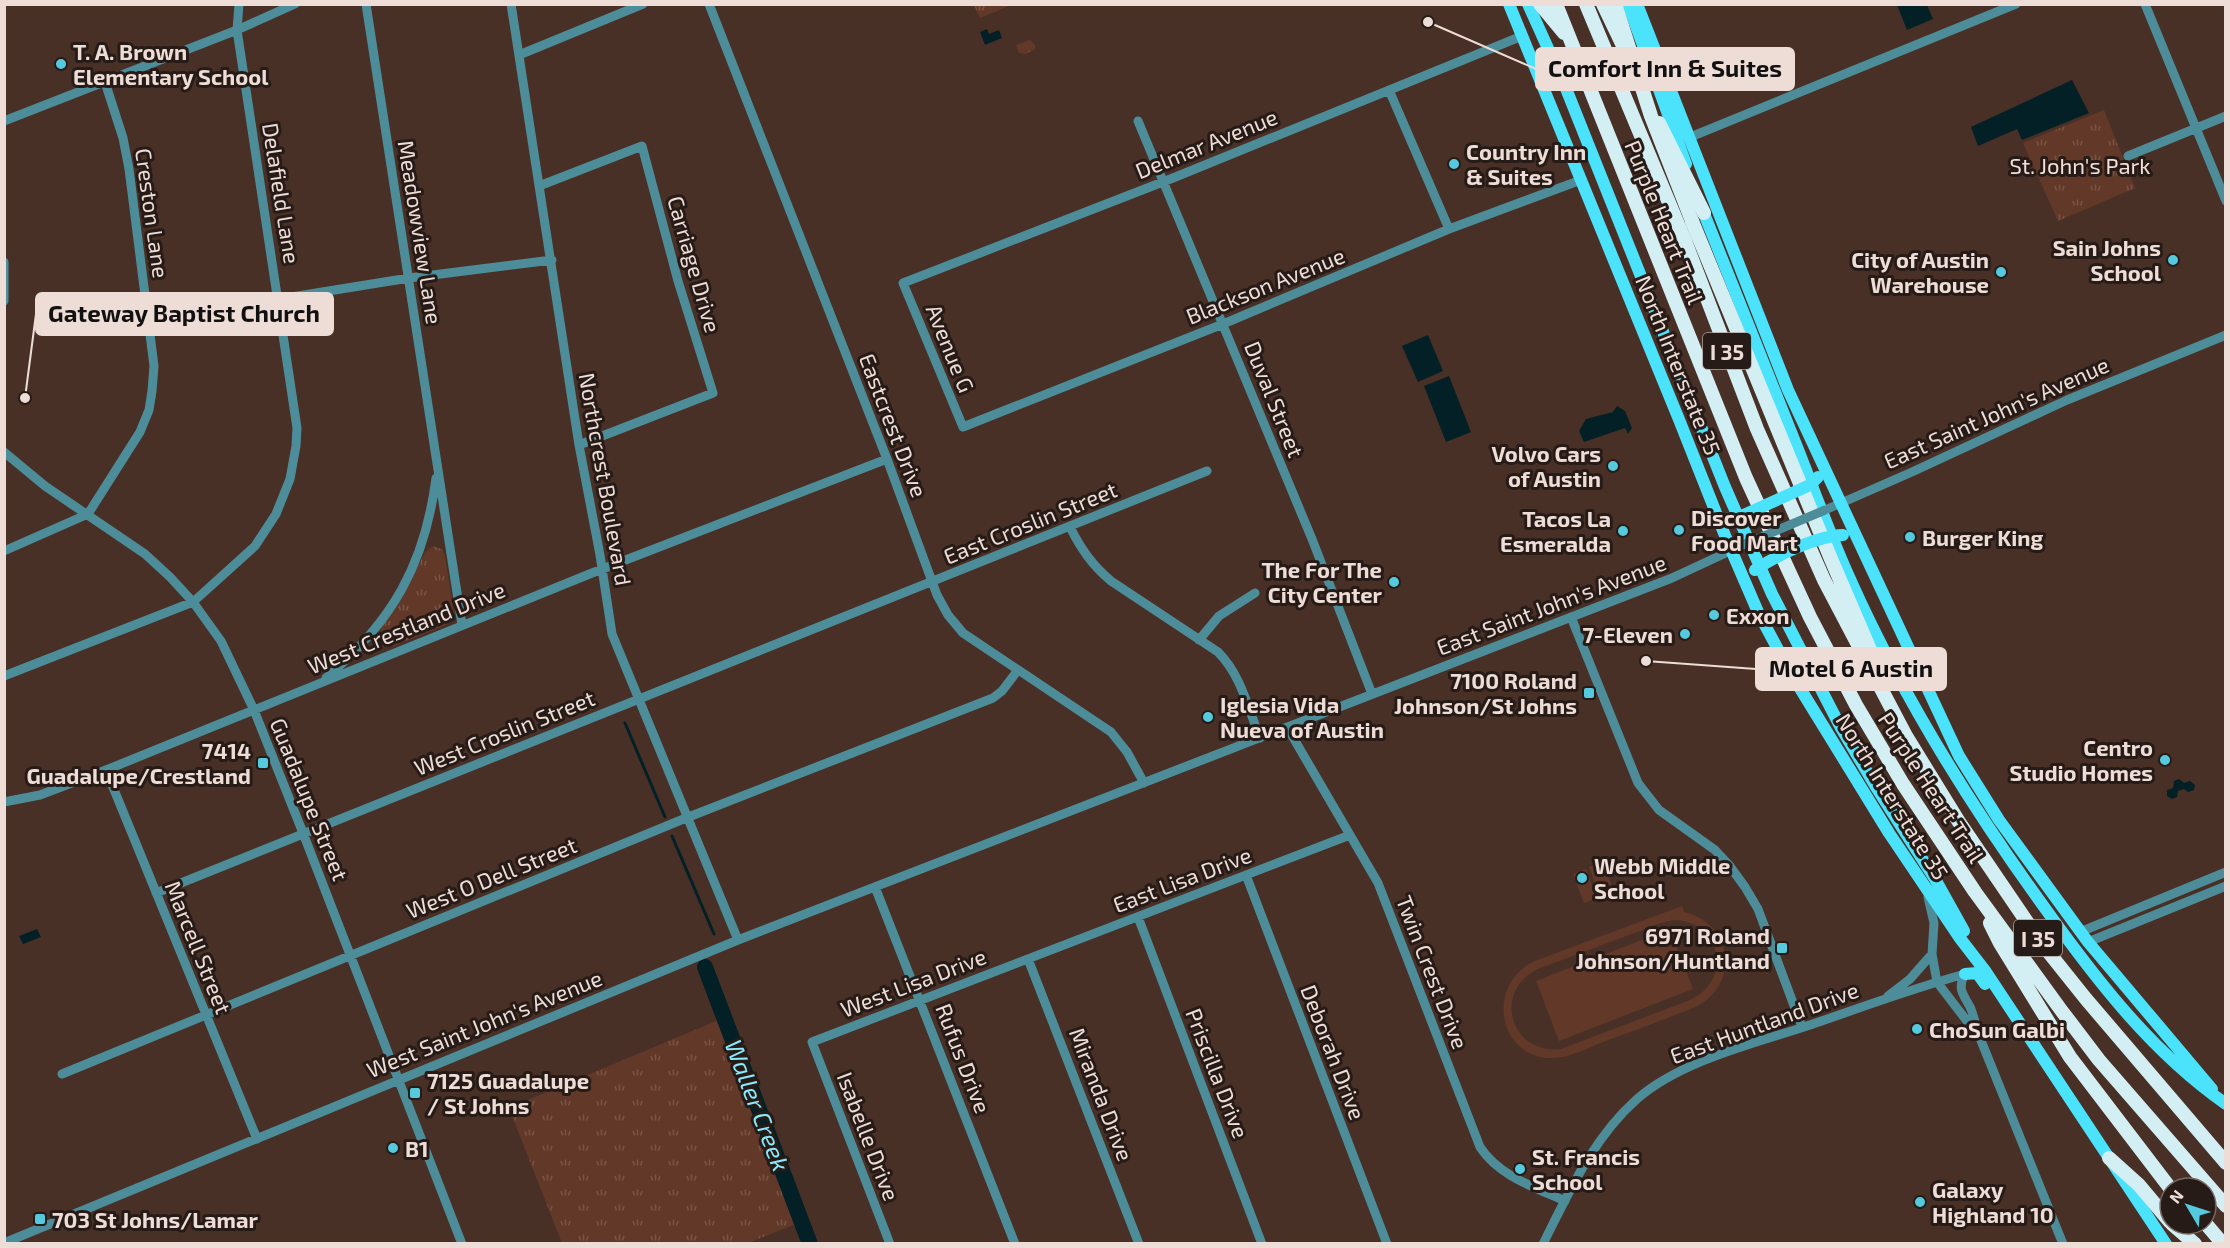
<svg xmlns="http://www.w3.org/2000/svg" width="2230" height="1248" viewBox="0 0 2230 1248" font-family="'Exo 2',sans-serif">
<style>
.grass{fill:#623828;fill-rule:evenodd}
.park{fill:url(#park-tufts)}
.water{fill:#022025}
.lines{fill:none;stroke-linecap:round;stroke-linejoin:round}
.stream{stroke:#022025;stroke-width:3}
.river{stroke:#022025;stroke-width:16}
.minor{stroke:#4d8d99;stroke-width:9}
.major{stroke:#4be2fb;stroke-width:12}
.highway{stroke:#d3eff4;stroke-width:14}
.minor-bridge{stroke:#4d8d99;stroke-width:9}
.major-bridge{stroke:#4be2fb;stroke-width:12}
.highway-bridge{stroke:#d3eff4;stroke-width:14}
.poi-dot{fill:#55cade;stroke:#271b17;stroke-width:2}
.labels{text-anchor:middle;dominant-baseline:central;stroke-width:6;stroke-linejoin:round;paint-order:stroke}
.shield{fill:#271b17;stroke:#b2a39d;stroke-width:1.5}
.shield-label{font-size:21px;font-weight:bold;fill:#eeddd7}
.poi-label{font-size:22px;font-weight:bold;fill:#eeddd7;stroke:#271b17;text-anchor:start}
.street-label{font-size:22px;fill:#eeddd7;stroke:#271b17}
.park-label{font-size:22px;fill:#f3dfd8;stroke:#271b17}
.water-label{font-size:24px;font-style:italic;fill:#89ebfe;stroke:#271b17}
.leader{fill:none;stroke:#eeddd7;stroke-width:2}
.callout-dot{fill:#eeddd7;stroke:#271b17;stroke-width:2}
.callout{fill:#eeddd7;stroke:#eeddd7;stroke-width:2}
.callout-label{font-size:24px;text-anchor:middle;font-weight:bold;fill:#111}
</style>
<defs>
<pattern id="park-tufts" width="24" height="20" patternUnits="userSpaceOnUse" patternTransform="scale(1.5)"><rect width="24" height="20" fill="#623828"/><path d="M3 7l-1-3M5 7V3M7 7l1-3M15 17l-1-3M17 17v-4M19 17l1-3" fill="none" stroke="#795446"/></pattern>
</defs>
<rect width="100%" height="100%" fill="#493027"/>
<path class="grass" d="M1603,862L1614,891L1600,897L1589,867Z
M1586,869L1597,898L1584,903L1573,874Z
M1682,906L1684,912C1735,924 1740,987 1693,1008C1663,1020 1633,1031 1603,1042C1588,1048 1571,1057 1555,1058C1498,1061 1484,984 1535,961ZM1674,920C1722,921 1733,981 1690,1000L1561,1049C1510,1055 1492,991 1538,969L1661,923Z
M1670,929L1693,989L1559,1041L1536,981Z"/>
<path class="park" d="M974,5H1011L980,18Z
M1030,40L1035,45V49L1026,54L1019,53L1016,45Z
M2104,110L2135,188L2058,221L2023,143Z
M433,546L442,549L445,556L454,614L448,624L394,646L385,644L380,639L381,627L398,605L425,552Z
M721,1019L803,1221L748,1243H562L509,1108Z"/>
<path class="water" d="M1897,5H1927L1933,19L1907,30Z
M987,29L989,34L999,30L1002,38L985,45L980,32Z
M2072,80L2089,113L2022,140L2017,129L1978,146L1971,127Z
M1428,335L1443,371L1418,382L1402,346Z
M1449,376L1471,432L1446,442L1424,386Z
M1617,406L1625,411L1632,428L1628,434L1625,428L1584,442L1579,431L1586,419L1613,412Z
M2179,779L2184,783L2190,781L2195,785L2194,790L2188,792L2184,789L2178,791L2177,797L2172,799L2167,796V790L2173,788L2174,781Z
M37,929L41,937L23,944L19,936Z"/>
<g class="lines">
<path class="stream" d="M625,723L665,817
M672,836L714,934"/>
<path class="river" d="M705,967L810,1244"/>
<path class="minor" d="M366,4L462,625
M511,4L579,445L600,555L612,634L738,940
M709,4L887,459L937,595L948,615L963,633L1111,732L1127,752L1144,783
M2145,4L2226,201
M1522,36L1173,178L903,283L963,427L1223,324L1449,229L1581,180
M519,55L643,4
M1389,90L1449,229
M4,121L237,30L295,4
M1138,121L1312,539L1372,694
M1688,138L2016,4
M2128,156L2226,116
M539,186L642,146L678,281L713,393L579,445
M4,262V301
M279,299L409,278L552,260
M4,452L45,486L145,554L170,577L193,602L221,641L254,710L303,833L462,1244
M1825,510L1912,472L2067,400L2226,335
M88,514L140,432L149,410L152,391L154,366L129,169L123,138L105,82
M1070,527C1081,549 1092,565 1111,581L1218,652C1241,675 1248,708 1260,738
M4,551L88,514
M1571,617L1638,783L1659,810L1715,850L1729,865L1745,887L1758,909L1802,1027
M1199,640L1219,616L1255,593
M4,676L193,602L202,594L255,546L276,514L290,479L296,446L297,428L237,30L239,4
M326,678C393,621 425,564 436,478
M1287,727L1378,883L1480,1147C1499,1176 1534,1187 1565,1201
M106,770L257,1139
M4,802L40,795L106,770L592,573L887,459
M1246,875L1387,1244
M875,887L1015,1244
M156,893L1207,471
M1928,897L1934,923L1932,954L1937,982L1980,1038L2063,1244
M1138,917L1262,1244
M2080,932L2226,872
M2088,942L2226,886
M1028,959L1139,1244
M1965,974C1956,990 1965,996 1971,1009C1974,1017 1976,1025 1978,1033
M1888,996L1910,979L1932,954
M62,1074L686,818L993,698L1002,691L1018,670
M4,1243L738,940L1672,578L1745,544
M890,1244L812,1042L1350,835
M1543,1244C1569,1192 1593,1138 1637,1099C1679,1062 1751,1044 1804,1027C1857,1009 1910,989 1965,974"/>
<path class="major" d="M1509,4L1680,422L1726,538L1758,612L1790,672L1889,833L1959,937L1986,972L2166,1244
M1528,4L1565,86L1725,487L1772,594L1841,728L1876,787L1935,879L1964,931
M1628,4L1686,164
M1637,4L1788,390L1959,756L1999,820L2088,942L2212,1089
M1701,206C1731,283 1763,360 1793,437C1812,484 1829,533 1850,579C1902,696 1972,808 2047,911C2098,982 2153,1053 2226,1104
M1965,974L1977,973L1985,984"/>
<path class="highway" d="M1540,4L1564,33
M1556,4L1746,478L1810,617L1856,705L1903,784L1975,892L2061,1010L2099,1060L2226,1206
M1586,4L1685,241L1757,429L1824,580L1906,736L1959,822L2042,944L2086,999L2226,1163
M1603,4L1626,52
M1659,123L1704,213
M1692,221L1831,559L1871,652L1876,669
M1990,923L2000,943L2070,1057L2170,1188
M2109,1158L2139,1185L2170,1222
M2172,1224L2195,1244
M2206,1224L2223,1244"/>
<path class="minor-bridge" d="M1745,544L1825,510"/>
<path class="major-bridge" d="M1729,518H1737L1810,485L1818,477
M1755,570C1777,555 1817,536 1843,535"/>
<path class="highway-bridge" d="M1615,4L1651,116L1692,221"/>
</g>
<g class="poi-dot">
<circle cx="61" cy="64" r="6"/>
<circle cx="1454" cy="164" r="6"/>
<circle cx="2173" cy="260" r="6"/>
<circle cx="2001" cy="272" r="6"/>
<circle cx="1613" cy="466" r="6"/>
<circle cx="1679" cy="530" r="6"/>
<circle cx="1623" cy="531" r="6"/>
<circle cx="1910" cy="537" r="6"/>
<circle cx="1394" cy="582" r="6"/>
<circle cx="1714" cy="615" r="6"/>
<circle cx="1685" cy="634" r="6"/>
<rect x="1583" y="687" width="12" height="12" rx="3"/>
<circle cx="1208" cy="717" r="6"/>
<circle cx="2165" cy="760" r="6"/>
<rect x="257" y="757" width="12" height="12" rx="3"/>
<circle cx="1582" cy="878" r="6"/>
<rect x="1776" y="942" width="12" height="12" rx="3"/>
<circle cx="1917" cy="1029" r="6"/>
<rect x="409" y="1087" width="12" height="12" rx="3"/>
<circle cx="393" cy="1148" r="6"/>
<circle cx="1520" cy="1169" r="6"/>
<circle cx="1920" cy="1202" r="6"/>
<rect x="34" y="1213" width="12" height="12" rx="3"/>
</g>
<g class="labels">
<g class="shield">
<rect x="1703" y="333" width="48" height="36" rx="4.5"/>
<rect x="2014" y="920" width="48" height="36" rx="4.5"/>
</g>
<g class="shield-label">
<text x="1727" y="351">I 35</text>
<text x="2038" y="938">I 35</text>
</g>
<g class="poi-label">
<text x="73" y="51">T. A. Brown<tspan x="73" dy="25">Elementary School</tspan></text>
<text x="1466" y="151">Country Inn<tspan x="1466" dy="25">&amp; Suites</tspan></text>
<text x="2161" y="247" text-anchor="end">Sain Johns<tspan x="2161" dy="25">School</tspan></text>
<text x="1989" y="259" text-anchor="end">City of Austin<tspan x="1989" dy="25">Warehouse</tspan></text>
<text x="1601" y="453" text-anchor="end">Volvo Cars<tspan x="1601" dy="25">of Austin</tspan></text>
<text x="1691" y="517">Discover<tspan x="1691" dy="25">Food Mart</tspan></text>
<text x="1611" y="518" text-anchor="end">Tacos La<tspan x="1611" dy="25">Esmeralda</tspan></text>
<text x="1922" y="537">Burger King</text>
<text x="1382" y="569" text-anchor="end">The For The<tspan x="1382" dy="25">City Center</tspan></text>
<text x="1726" y="615">Exxon</text>
<text x="1673" y="634" text-anchor="end">7-Eleven</text>
<text x="1577" y="680" text-anchor="end">7100 Roland<tspan x="1577" dy="25">Johnson/St Johns</tspan></text>
<text x="1220" y="704">Iglesia Vida<tspan x="1220" dy="25">Nueva of Austin</tspan></text>
<text x="2153" y="747" text-anchor="end">Centro<tspan x="2153" dy="25">Studio Homes</tspan></text>
<text x="251" y="750" text-anchor="end">7414<tspan x="251" dy="25">Guadalupe/Crestland</tspan></text>
<text x="1594" y="865">Webb Middle<tspan x="1594" dy="25">School</tspan></text>
<text x="1770" y="935" text-anchor="end">6971 Roland<tspan x="1770" dy="25">Johnson/Huntland</tspan></text>
<text x="1929" y="1029">ChoSun Galbi</text>
<text x="427" y="1080">7125 Guadalupe<tspan x="427" dy="25">/ St Johns</tspan></text>
<text x="405" y="1148">B1</text>
<text x="1532" y="1156">St. Francis<tspan x="1532" dy="25">School</tspan></text>
<text x="1932" y="1189">Galaxy<tspan x="1932" dy="25">Highland 10</tspan></text>
<text x="52" y="1219">703 St Johns/Lamar</text>
</g>
<g class="street-label">
<text transform="translate(1206 143) rotate(-22)">Delmar Avenue</text>
<text transform="translate(282 193) rotate(81)">Delafield Lane</text>
<text transform="translate(153 213) rotate(82)">Creston Lane</text>
<text transform="translate(1665 222) rotate(68)">Purple Heart Trail</text>
<text transform="translate(421 232) rotate(81)">Meadowview Lane</text>
<text transform="translate(695 264) rotate(74)">Carriage Drive</text>
<text transform="translate(1265 285) rotate(-22)">Blackson Avenue</text>
<text transform="translate(951 348) rotate(68)">Avenue G</text>
<text transform="translate(1679 365) rotate(68)">North Interstate 35</text>
<text transform="translate(1275 399) rotate(68)">Duval Street</text>
<text transform="translate(1996 412) rotate(-24)">East Saint John's Avenue</text>
<text transform="translate(894 425) rotate(69)">Eastcrest Drive</text>
<text transform="translate(606 479) rotate(80)">Northcrest Boulevard</text>
<text transform="translate(1030 522) rotate(-22)">East Croslin Street</text>
<text transform="translate(1551 604) rotate(-21)">East Saint John's Avenue</text>
<text transform="translate(406 627) rotate(-22)">West Crestland Drive</text>
<text transform="translate(504 732) rotate(-22)">West Croslin Street</text>
<text transform="translate(1932 787) rotate(57)">Purple Heart Trail</text>
<text transform="translate(1893 796) rotate(58)">North Interstate 35</text>
<text transform="translate(310 799) rotate(68)">Guadalupe Street</text>
<text transform="translate(491 877) rotate(-22)">West O Dell Street</text>
<text transform="translate(1182 879) rotate(-21)">East Lisa Drive</text>
<text transform="translate(199 947) rotate(68)">Marcell Street</text>
<text transform="translate(1433 972) rotate(69)">Twin Crest Drive</text>
<text transform="translate(913 982) rotate(-21)">West Lisa Drive</text>
<text transform="translate(1764 1022) rotate(-20)">East Huntland Drive</text>
<text transform="translate(484 1023) rotate(-22)">West Saint John's Avenue</text>
<text transform="translate(1334 1052) rotate(69)">Deborah Drive</text>
<text transform="translate(964 1058) rotate(69)">Rufus Drive</text>
<text transform="translate(1218 1073) rotate(69)">Priscilla Drive</text>
<text transform="translate(1102 1094) rotate(69)">Miranda Drive</text>
<text transform="translate(869 1136) rotate(69)">Isabelle Drive</text>
</g>
<g class="park-label">
<text x="2080" y="165">St. John's Park</text>
</g>
<g class="water-label">
<text transform="translate(758 1105) rotate(69)">Waller Creek</text>
</g>
</g>
<path class="leader" d="M1428 22L1536 69M25 398L36 314M1646 661L1756 669"/>
<g class="callout-dot">
<circle cx="1428" cy="22" r="6"/>
<circle cx="25" cy="398" r="6"/>
<circle cx="1646" cy="661" r="6"/>
</g>
<g class="callout">
<rect x="1536" y="48" width="258" height="42" rx="6"/>
<rect x="36" y="293" width="297" height="42" rx="6"/>
<rect x="1756" y="648" width="190" height="42" rx="6"/>
</g>
<g class="callout-label">
<text x="1665" y="77">Comfort Inn &amp; Suites</text>
<text x="184" y="322">Gateway Baptist Church</text>
<text x="1851" y="677">Motel 6 Austin</text>
</g>
<rect width="2230" height="1248" fill="none" stroke="#eeddd7" stroke-width="12"/>
<g transform="translate(2188 1206) rotate(309)"><circle r="28" fill="#271b17" stroke="#776964" stroke-width="1.5"/>
<path d="M0-4.5L10 22L0 15L-10 22Z" fill="#55cade"/>
<text y="-9" font-size="16" font-weight="bold" text-anchor="middle" fill="#eeddd7">N</text>
</g>
</svg>
